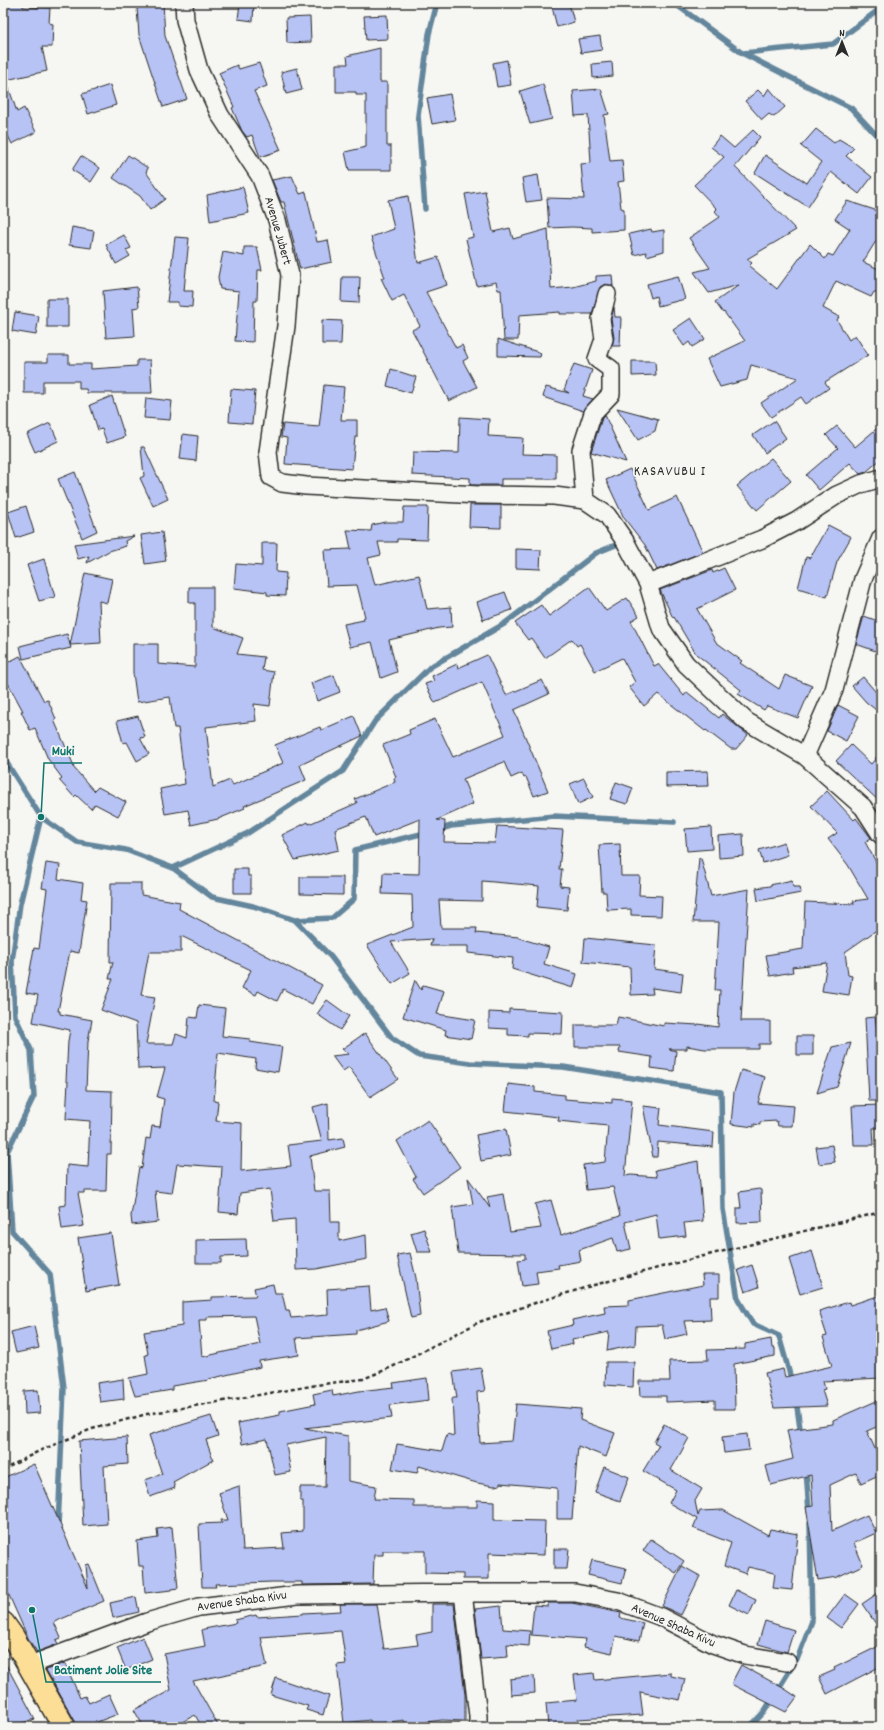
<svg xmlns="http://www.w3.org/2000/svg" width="884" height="1730" viewBox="0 0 884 1730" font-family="Dekko,sans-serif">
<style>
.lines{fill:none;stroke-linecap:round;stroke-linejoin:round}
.stream{stroke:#64869c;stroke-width:5.5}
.building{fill:#b7c3f4;stroke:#2b2b2b;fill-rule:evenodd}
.street-casing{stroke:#2b2b2b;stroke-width:20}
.highway-casing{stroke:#2b2b2b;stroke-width:25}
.path{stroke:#2b2b2b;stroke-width:2.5;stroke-dasharray:4 3;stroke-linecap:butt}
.street{stroke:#f6f6f2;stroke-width:17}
.highway{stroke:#fdde96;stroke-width:22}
.labels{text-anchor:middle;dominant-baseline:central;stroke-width:3.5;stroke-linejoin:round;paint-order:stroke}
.street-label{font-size:13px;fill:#2b2b2b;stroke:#f6f6f2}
.neighbourhood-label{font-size:14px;letter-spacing:1px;fill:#2b2b2b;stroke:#f6f6f2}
.leader{fill:none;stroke:#0f766e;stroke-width:1.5}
.callout-dot{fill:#0f766e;stroke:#f6f6f2;stroke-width:1.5}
.callout-label{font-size:14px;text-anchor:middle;font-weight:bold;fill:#0f766e;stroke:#f6f6f2;stroke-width:3.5;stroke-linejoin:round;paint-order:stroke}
</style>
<rect width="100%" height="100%" fill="#f6f6f2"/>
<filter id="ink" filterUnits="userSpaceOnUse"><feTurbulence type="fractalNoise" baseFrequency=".025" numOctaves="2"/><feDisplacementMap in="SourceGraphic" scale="8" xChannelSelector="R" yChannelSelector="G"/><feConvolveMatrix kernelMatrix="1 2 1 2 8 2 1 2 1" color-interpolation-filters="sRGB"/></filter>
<g filter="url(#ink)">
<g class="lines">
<path class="stream" d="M674,3L742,53L851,108L881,140
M743,53L833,44L881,8
M425,209L418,115L429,34L437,3
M3,757L41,817L77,842L126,850L173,868L212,897L253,906L295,920L331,957L392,1038L419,1056L470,1063L563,1067L721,1092L723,1209L738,1299L753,1324L779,1336L792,1382
M41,817L20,904L12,961L15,1016L31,1050L34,1096L7,1152L12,1231L50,1274L64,1388L58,1527
M438,830L451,826L554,816L674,822
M173,868L248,833L343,771L375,721L430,667L504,624L596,553L623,542
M295,920L332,918L354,899L355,850L425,833
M796,1400L801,1435
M806,1469L809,1512
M750,1727L764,1712L798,1657L812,1621L810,1523"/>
</g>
<path class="building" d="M6,3H23V7L50,8L49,23L53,24L52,47H42L47,71L6,80L17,112L24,108L36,132L12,144L3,126V15L6,14Z
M146,3H163L165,36L187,99L163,107L139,35L137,8L146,7Z
M240,3H254L253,21L238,19Z
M551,3H569L574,22L557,27Z
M387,15L388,39L366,40L364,16Z
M310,17L311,42L287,43L286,18Z
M600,36L602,50L581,53L578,39Z
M380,48V82H387V146H391V170H349L345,152L366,147V95H356V92H336V64H348L347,56Z
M507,60L511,85L497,87L493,63Z
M612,62L613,76L593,78L592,64Z
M259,63L267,86L254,91L281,150L260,157L252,135L247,137L242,131L232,108L234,107L219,73L237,65L239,69Z
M297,68L302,90L286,94L281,72Z
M543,84L552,119L530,124L520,91Z
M110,85L116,105L88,114L82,94Z
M769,88L785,107L774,117L769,114L762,120L745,101L758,90L764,96Z
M601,89L609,114L604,115L610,161L622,160L624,181L618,182L621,208L624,209V230L592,232V228L572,227L549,228L547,198L584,199L581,164L591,163L588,115L575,116L573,91Z
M450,94L455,120L432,124L427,98Z
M816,129L834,143L839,139L854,148L846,156L872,177L859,194L831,172L808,207L755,173L765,155L807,183L821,162L801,146Z
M753,130L760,137L735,167L796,230L747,259L752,263L749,266L777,289L810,244L825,259L828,254L833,256L850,229L835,219L847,201L881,212V233L863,262L881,270V295L874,292L871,297L836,281L823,308L839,317L837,320L849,340L855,335L868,355L825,382L829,388L806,404L801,397L771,417L761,403L798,378L751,365L747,380L720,387L707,359L745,341L724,312L723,313L715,302L739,285L709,293L694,272L710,268L689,238L720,217L715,211L717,209L694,185L724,157L711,147L720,136L734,148Z
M128,155L148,168L146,172L165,199L150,210L140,196L113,178Z
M81,156L100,168L91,182L72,170Z
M538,175L542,200L526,202L522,178Z
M292,176L300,194L306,192L317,242L328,240L332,262L300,269L284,202H281L272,180Z
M243,187L249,213L210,221L207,195Z
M485,191L493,232L510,228L513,239L548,229L551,289L573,287L596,281V276L612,275L613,286L605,284L600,287L592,314H560V312L519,315L518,340H504L501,290H498L496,282L477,286L466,239L473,237L465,194Z
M408,196L418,263L438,257L447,285L426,292L456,348L462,345L468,358L463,361L477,387L449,401L412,330L420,326L404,295L392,301L381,278H385L371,237L394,229L388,200Z
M72,227L94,231L91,248L69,245Z
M651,229L652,232L664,230V251L647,256L646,252L634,255L629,234Z
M124,235L131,248L126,250L130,256L116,264L106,245Z
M175,237L189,238L184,291H193L192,307L178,306V302H167Z
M244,247H257L262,270H258L257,301H254L253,342L235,341L239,291L220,289L218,277L223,252L244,256Z
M678,276L685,299L658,306L656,296L651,298L647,284Z
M342,277H360L359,303L341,302Z
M137,287L139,307L133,308L135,336L106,338L103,291Z
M47,299H68V327H47Z
M614,307L615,317H621L620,346H612L614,338L611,319Z
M15,312L39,316L36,335L12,331Z
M691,318L705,339L692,347L689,342L684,346L673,330Z
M322,320L342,321L341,344H322Z
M498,339L541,353L540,357L498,356Z
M48,355H69V364H91V369L137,366V360H150L152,393H87L86,389H79V381H43V393H24V362H48Z
M632,361H655L656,375L632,376Z
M574,364L592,370L583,396L593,399L583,411L543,397L546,387L569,393L564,390Z
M391,369L416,377L411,393L387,386Z
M324,385L344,387L341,420H357V437H355L352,469L285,464L287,438L281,437L283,424L319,427Z
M231,389L255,391L252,424L229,422Z
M112,396L125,437L107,443L102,429L98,430L90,405Z
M146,398L172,401L170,420L144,418Z
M617,408L658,419L655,431L638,440Z
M605,415L612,431L626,462L591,452L602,418Z
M460,417L489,419L488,436L523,438L522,454L556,455V479H501V485H470V478L412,475L413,452L459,453Z
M774,421L786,438L765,453L753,435Z
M50,423L58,441L35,452L27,434Z
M881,425V459L866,472L860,474L850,463L819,490L806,475L838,448L826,435L837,426L855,447Z
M183,434L198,436L196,461L180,459Z
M141,447H144L168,499L153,506L140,478L144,476Z
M771,458L791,481L757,510L737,486Z
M630,469L649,510L677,497L703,552L657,570L645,545L624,518L606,480Z
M75,472L97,531L82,538L58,479Z
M470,505H501V528L469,527Z
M26,506L34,532L16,538L8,512Z
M404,507H428L427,540L397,539V542H378L381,555L368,558L375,585L419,575L427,609L451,607L452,627L439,628L389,640L397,672L381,678L372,642L350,647L344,624L364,620L363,618L365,617L357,585L327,586L324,550L351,549L347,530L371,531L372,525L385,522H403Z
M828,525L851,537L837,562L827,597L798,588L806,557L810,558Z
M162,532L166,561L145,564L141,535Z
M134,536L125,541L126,546L109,551L87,563L89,556L78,559L74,544Z
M262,543H277L276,572L286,573L285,596L267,595V592L234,588L236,564L262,566Z
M516,549L541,550L540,569L516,568Z
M44,559L55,597L39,601L27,565Z
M724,568L735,590L697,609L716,642L742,661L740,663L779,689L785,675L812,686L798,718L767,706L764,710L738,694L741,690L696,654L674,617L673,618L660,590L712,570L713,573Z
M85,573L112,579L107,603L99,601L101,643L70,645Z
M189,587H213V627L243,638L237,654L264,657L262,670L274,672L270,706L254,704L256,721L206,727L213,787L230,780L233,785L283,763L275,745L320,727L321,730L354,716L362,736L300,765L306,780L244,806L245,808L218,819L191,825L188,810L165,814L160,789L185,784L178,728H174L170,697L137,702L133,673V644H158V664L195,667V603H189Z
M589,587L606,611L627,598L639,616L631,621L654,666L658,664L684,696L687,692L719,718L722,714L748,735L736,749H731L706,730L705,731L658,694L644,706L629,687L635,682L622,658L595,671L580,644L577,646L572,639L545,658L531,638L528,640L515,623L541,605L549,616Z
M505,592L512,610L483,620L477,602Z
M864,616L881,622V653L856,644Z
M67,634L71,648L23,659L20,646Z
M487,655L506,695L542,680L549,694L514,710L548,791L534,796L526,777L524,778L522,773L511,778L504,762L463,779L473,804L437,820L445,821L444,842L495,843L497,826L563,830L559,869H562L560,886L569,887L567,910L537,907L539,886L482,881V901L439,900L441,928H477L476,933L519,937V938L549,947L544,964L577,974L573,988L512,969L513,958L468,953V946H430L432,939L391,942L410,973L392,984L367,945L413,927L412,895L382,894L383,873L419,874L420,819L374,837L366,817L363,818L335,829L339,850L295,860L282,835L308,822L309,824L357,803L355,799L395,782L394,778L396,777L383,745L410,734L409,730L435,719L453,757L505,735L482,682L435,703L425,684L434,681L432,676L457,664L458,668Z
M20,656L44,701L48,700L56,719L54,720L74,766L73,767L94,791L98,787L126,802L118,816L95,804L91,809L76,795L74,797L59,780L62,778L48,759L35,728L30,730L21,711H23L3,674V665Z
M334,675L340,692L317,701L311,683Z
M863,677L881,698V714L866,702L852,686Z
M838,705L859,716L846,741L827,731Z
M138,716L145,737L140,738L149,754L137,761L127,742L123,743L117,721Z
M851,745L871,764L881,752V803L836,761Z
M708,771L709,786L666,787V772Z
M584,778L593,797L578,804L570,784Z
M616,782L633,788L627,804L610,799Z
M827,791L854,820L856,818L871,838L865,842L881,871V927L845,952L848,975L852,976L849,995L822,991L827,963L792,967L793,972L770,976L766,955L803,949L805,902L854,904L853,901L868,899L848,865L828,839L837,833L811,806Z
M711,827L712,849L687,851L685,829Z
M743,834L744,856L719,858L718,836Z
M784,842L788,855L763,863L759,850Z
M620,844L621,876H640L639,895L662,896L661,916L631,915V909L607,910L606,892H602L599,845Z
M699,858H701L711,896L749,889L741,1021H770V1044H759V1049H705L687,1046V1049H669L676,1051L674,1071L651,1068L652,1057L619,1052L620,1047H575V1025H616L618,1017L664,1026V1023L698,1025V1024L718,1027L720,990H715L719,922H693Z
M46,863L60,865L58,879L83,883L81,899L87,900L79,953L70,951L58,1011H60V1014L92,1020L88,1041L86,1090L112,1091L111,1154H107L106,1191H84V1193H78L84,1226L62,1229L59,1206L66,1205L67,1165L88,1167L90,1121L66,1119L68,1081H66L68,1041L70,1030L33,1022L38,995L26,993L34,948L39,949L47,889L42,888Z
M234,869H248V876H251V893H234Z
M300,877H343V895L300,894Z
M792,880L793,887H800L801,893L758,901L756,888L770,886V885Z
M111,883H141V895L180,902L179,909L322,985L312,1004L283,989L277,1001L258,991L256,995L242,988L251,970L181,936V952H149L141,995L155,997L146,1044H173L176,1034L187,1038L189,1017L197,1018L199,1005L225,1008L222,1036L250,1039V1042L282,1047L278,1072L255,1068L256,1059L218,1053L214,1101L218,1102L216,1121L242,1123L241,1171L291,1166L288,1145L322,1141L313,1107L328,1103L329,1140L343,1138L345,1147L310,1156L314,1191H330L331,1222H339V1241L366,1235L367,1259L316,1269L296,1270L295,1219L274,1221L270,1189L240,1193L238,1214L219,1212L222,1167L177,1164L172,1193L155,1191L158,1222L132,1225L131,1216L139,1167L142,1168L146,1138L150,1139L152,1126L160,1127L164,1099L157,1097L165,1068L138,1069L136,1023L101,1010L113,979H109L113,962H110Z
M585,938L656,945L654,969L683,973L681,992L652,988L653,994L631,995L630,967L583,962Z
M415,980L421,990L423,985L444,991L437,1014L475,1020L471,1039L445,1035L446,1030L403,1017Z
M327,1000L349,1016L340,1030L317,1014Z
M509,1009L563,1012L562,1034L528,1033V1036L508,1035V1029L489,1028V1012L509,1013Z
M875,1017L881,1055V1101H869L865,1018Z
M365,1033L398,1079L370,1097L349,1067L343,1071L332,1056L349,1054L342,1049Z
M797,1036H813V1055H797Z
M851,1043L837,1087L817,1093L832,1047Z
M741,1070L765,1077L758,1103L794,1106L792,1126H778L777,1121L760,1122V1125L754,1124V1127L731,1124L734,1092Z
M508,1084L535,1087V1092L565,1095V1099L612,1103V1098L632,1100L625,1176L631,1175L657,1177L655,1170L698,1161L703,1221L684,1223L686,1236L659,1239L656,1214L625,1222L631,1249L617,1252L613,1238L579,1250L581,1261L558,1265L559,1268L536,1271L538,1284L522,1286L518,1260L525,1259V1254L458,1253L452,1207L473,1204L468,1178L490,1208L487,1197L503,1194L510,1232L541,1228L535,1204L551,1200L561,1235L620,1216L613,1187L586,1190L583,1165L605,1162L608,1126L558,1121L559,1117L505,1111Z
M881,1105V1128H873L874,1145H854L852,1106Z
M643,1106L661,1108L659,1125L714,1132L713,1147L658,1142L657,1157H653Z
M428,1120L460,1167L423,1193L413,1179L416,1177L397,1141Z
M506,1129L511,1155L481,1161L476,1135Z
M832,1145L835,1162L819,1164L816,1147Z
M759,1189L761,1190L762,1222L737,1223V1208H741L739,1192Z
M424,1229L432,1252H417L411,1233Z
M111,1233L119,1285L86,1291L78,1238Z
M246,1239L247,1256L221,1257V1263H196V1240Z
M812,1251L823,1287L800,1294L789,1259Z
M410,1253L416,1278L420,1316L411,1318L397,1255Z
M752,1265L759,1287L745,1292L738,1270Z
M702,1275H719V1297H710L711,1320L684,1321L687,1334L665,1339L662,1325L636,1326L635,1345L607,1351L609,1332L572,1340L573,1344L551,1349L547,1331L573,1325L572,1320L605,1313L604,1306L629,1305V1300L703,1285Z
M273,1284L275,1293H282L286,1310H289L291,1318L328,1315L327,1289L369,1286L371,1310L385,1307L389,1321L356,1330V1334L296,1338L299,1355L259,1361L260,1367L209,1379V1380L172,1386V1390L135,1396L129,1378L148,1374L145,1355L148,1354L144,1332L182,1326V1302L212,1300V1297L256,1296L254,1288ZM254,1316L260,1344L202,1357L199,1320H207V1317Z
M881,1295V1378L823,1381L825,1389L822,1390L827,1406L774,1408L765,1373L783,1369L785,1377L832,1366L823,1337L827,1336L819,1311L849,1302L850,1305Z
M34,1326L39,1348L16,1353L11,1332Z
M771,1339L772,1348H775V1356L734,1364L735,1409H715V1400L666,1402V1396H640L639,1381H670L669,1361L708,1360L707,1350L745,1349V1344Z
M606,1362H634L633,1387L605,1385Z
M481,1368L485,1391L477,1392L480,1443L512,1441L516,1404L581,1409L580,1420L615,1433L606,1457L578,1446L572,1519H557V1488L500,1483V1485L494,1486L477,1483L419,1466L417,1473L392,1469L397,1444L442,1451L447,1434L454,1436L452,1398H457L453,1372Z
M427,1378L429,1400L390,1405L392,1418L304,1428L348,1436V1481L376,1486L374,1499L414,1500V1507H477V1500L494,1501V1520L545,1521L544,1555L489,1553V1579H463V1574L425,1573V1551H383V1555H374L373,1584L302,1585V1582H273L215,1584L216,1587H202L199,1524L222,1523L221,1520H228L219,1493L239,1486L243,1550L284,1548L282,1533L303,1531V1501H300V1487H325L326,1437L286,1445L291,1472L275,1475L267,1439L242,1444L238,1423L280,1415V1411L315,1404L313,1394L332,1390L333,1396L359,1391L394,1387L393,1383Z
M123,1379L124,1399L100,1402L97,1383Z
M38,1390L40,1413L25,1414L24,1391Z
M881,1399V1425L867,1431L881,1462V1474L861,1483L856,1473L830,1485L832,1531L867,1515L876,1533L854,1543L863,1565L837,1577L818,1580L806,1507L813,1506L811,1475L771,1485L766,1466L793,1459L787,1430L833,1424V1420Z
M211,1416L218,1436L206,1440L213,1460L173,1482L175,1488L150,1497L145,1480L162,1474L149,1435Z
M664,1424L689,1438L671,1470L702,1489L695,1501L698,1516L700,1511L723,1510L768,1535L770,1529L798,1534L792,1590L773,1588L775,1573L748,1567L746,1574L724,1566L731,1543L693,1528L697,1519L669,1503L676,1490L643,1471L659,1445L654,1442Z
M747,1434L749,1450L724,1453L722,1437Z
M127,1437L128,1464L104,1466L107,1524L83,1526L79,1441Z
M34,1464L88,1588L86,1565L89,1564L104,1601L54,1622L61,1638L56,1640L58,1644L37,1652L29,1640L3,1582V1478Z
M604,1467L629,1477L620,1501L595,1492Z
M172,1527L178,1588L172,1589V1590L145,1593L143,1566H139L137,1541L158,1538L157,1529Z
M651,1539L684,1561L676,1573L643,1551Z
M554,1549H569L567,1569H554Z
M592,1560L626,1568L622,1583L588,1575Z
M682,1566L700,1576L681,1615L662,1606Z
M736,1590L756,1600L749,1615L729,1605Z
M881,1591V1631L862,1604Z
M845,1594L859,1604L841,1628L827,1618Z
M136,1597L139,1612L113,1618L110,1603Z
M548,1603H572L621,1613L620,1618L643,1623L639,1641L616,1636L612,1653L584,1647L586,1639L531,1635L534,1605L548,1606Z
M340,1604H377L384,1649L418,1645L416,1635L432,1632V1604H454L465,1695V1721L442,1720L405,1725L404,1720L371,1725L370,1720L344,1723L337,1665L346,1664L341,1631L261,1637L267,1666L193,1681L219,1727H202L195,1715L173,1727H144L134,1710L171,1690L164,1654L205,1646L202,1630L204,1629L236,1623L235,1620L256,1615L257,1617L303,1614V1613L341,1611Z
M501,1606L503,1629L530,1631L529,1646L507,1644L508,1657L481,1659L475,1609Z
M765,1621L794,1630L787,1652L758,1644Z
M143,1637L152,1659L126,1670L117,1648Z
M881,1645V1666L827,1694L819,1677L835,1670L834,1668Z
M3,1659L35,1719L9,1727H3Z
M65,1663L80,1698L85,1696L89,1703L109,1694L118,1714L97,1722L99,1727H76L75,1721L46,1670Z
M741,1665L785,1689L797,1697L786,1712L731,1684Z
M594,1673L595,1680L671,1673V1676L685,1679L680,1700L640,1692L643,1715L578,1719L579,1727H548L546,1703L577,1700L574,1675Z
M534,1676L535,1693L511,1695L510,1679Z
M276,1678L329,1696L323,1715L306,1710L308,1706L271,1695Z"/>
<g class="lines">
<defs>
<path id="street" d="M184,3L185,20L199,70L220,115L260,176L277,220L290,275L286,326L268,452L271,477L282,483L306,486L479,495L554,496L585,500L607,515L625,541L648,584L661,628L686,664L746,721L805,756L863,807L881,835
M585,500L581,450L593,413L611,394V369L597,359L604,339L601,319L607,294
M648,584L762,539L797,521L837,495L861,484L881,478
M805,756L834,690L863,579L881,538
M463,1593L478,1716V1727
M30,1665L147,1622L199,1607L297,1595L463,1593H575L618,1601L661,1617L713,1644L745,1655L787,1662"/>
<path id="highway" d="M3,1623L13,1637L64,1727"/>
</defs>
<use href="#street" class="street-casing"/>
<use href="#highway" class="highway-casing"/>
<path class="path" d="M3,1470L39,1451L92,1429L147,1414L323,1384L363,1379L392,1367L479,1322L541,1301L594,1285L688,1260L881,1212"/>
<use href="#street" class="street"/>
<use href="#highway" class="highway"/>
</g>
</g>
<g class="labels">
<g class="street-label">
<text transform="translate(277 231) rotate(74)">Avenue Jubert</text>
<text transform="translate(242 1602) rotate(-8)">Avenue Shaba Kivu</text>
<text transform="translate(673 1626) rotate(24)">Avenue Shaba Kivu</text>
</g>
<g class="neighbourhood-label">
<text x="670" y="472">KASAVUBU I</text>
</g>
</g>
<path class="leader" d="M41 817L44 763H82M32 1610L46 1682H161"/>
<g class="callout-dot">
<circle cx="41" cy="817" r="4"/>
<circle cx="32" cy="1610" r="4"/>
</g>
<g class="callout-label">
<text x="63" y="755">Muki</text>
<text x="103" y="1674">Batiment Jolie Site</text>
</g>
<rect width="884" height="1730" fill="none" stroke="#f6f6f2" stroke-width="16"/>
<rect x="8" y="8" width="868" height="1714" fill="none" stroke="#2b2b2b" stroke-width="1.5" filter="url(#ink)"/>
<g transform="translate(842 42)" stroke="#f6f6f2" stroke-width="3" paint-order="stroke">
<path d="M0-3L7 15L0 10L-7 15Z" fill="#2b2b2b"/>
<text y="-6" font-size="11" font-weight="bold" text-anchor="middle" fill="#2b2b2b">N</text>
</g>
</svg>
